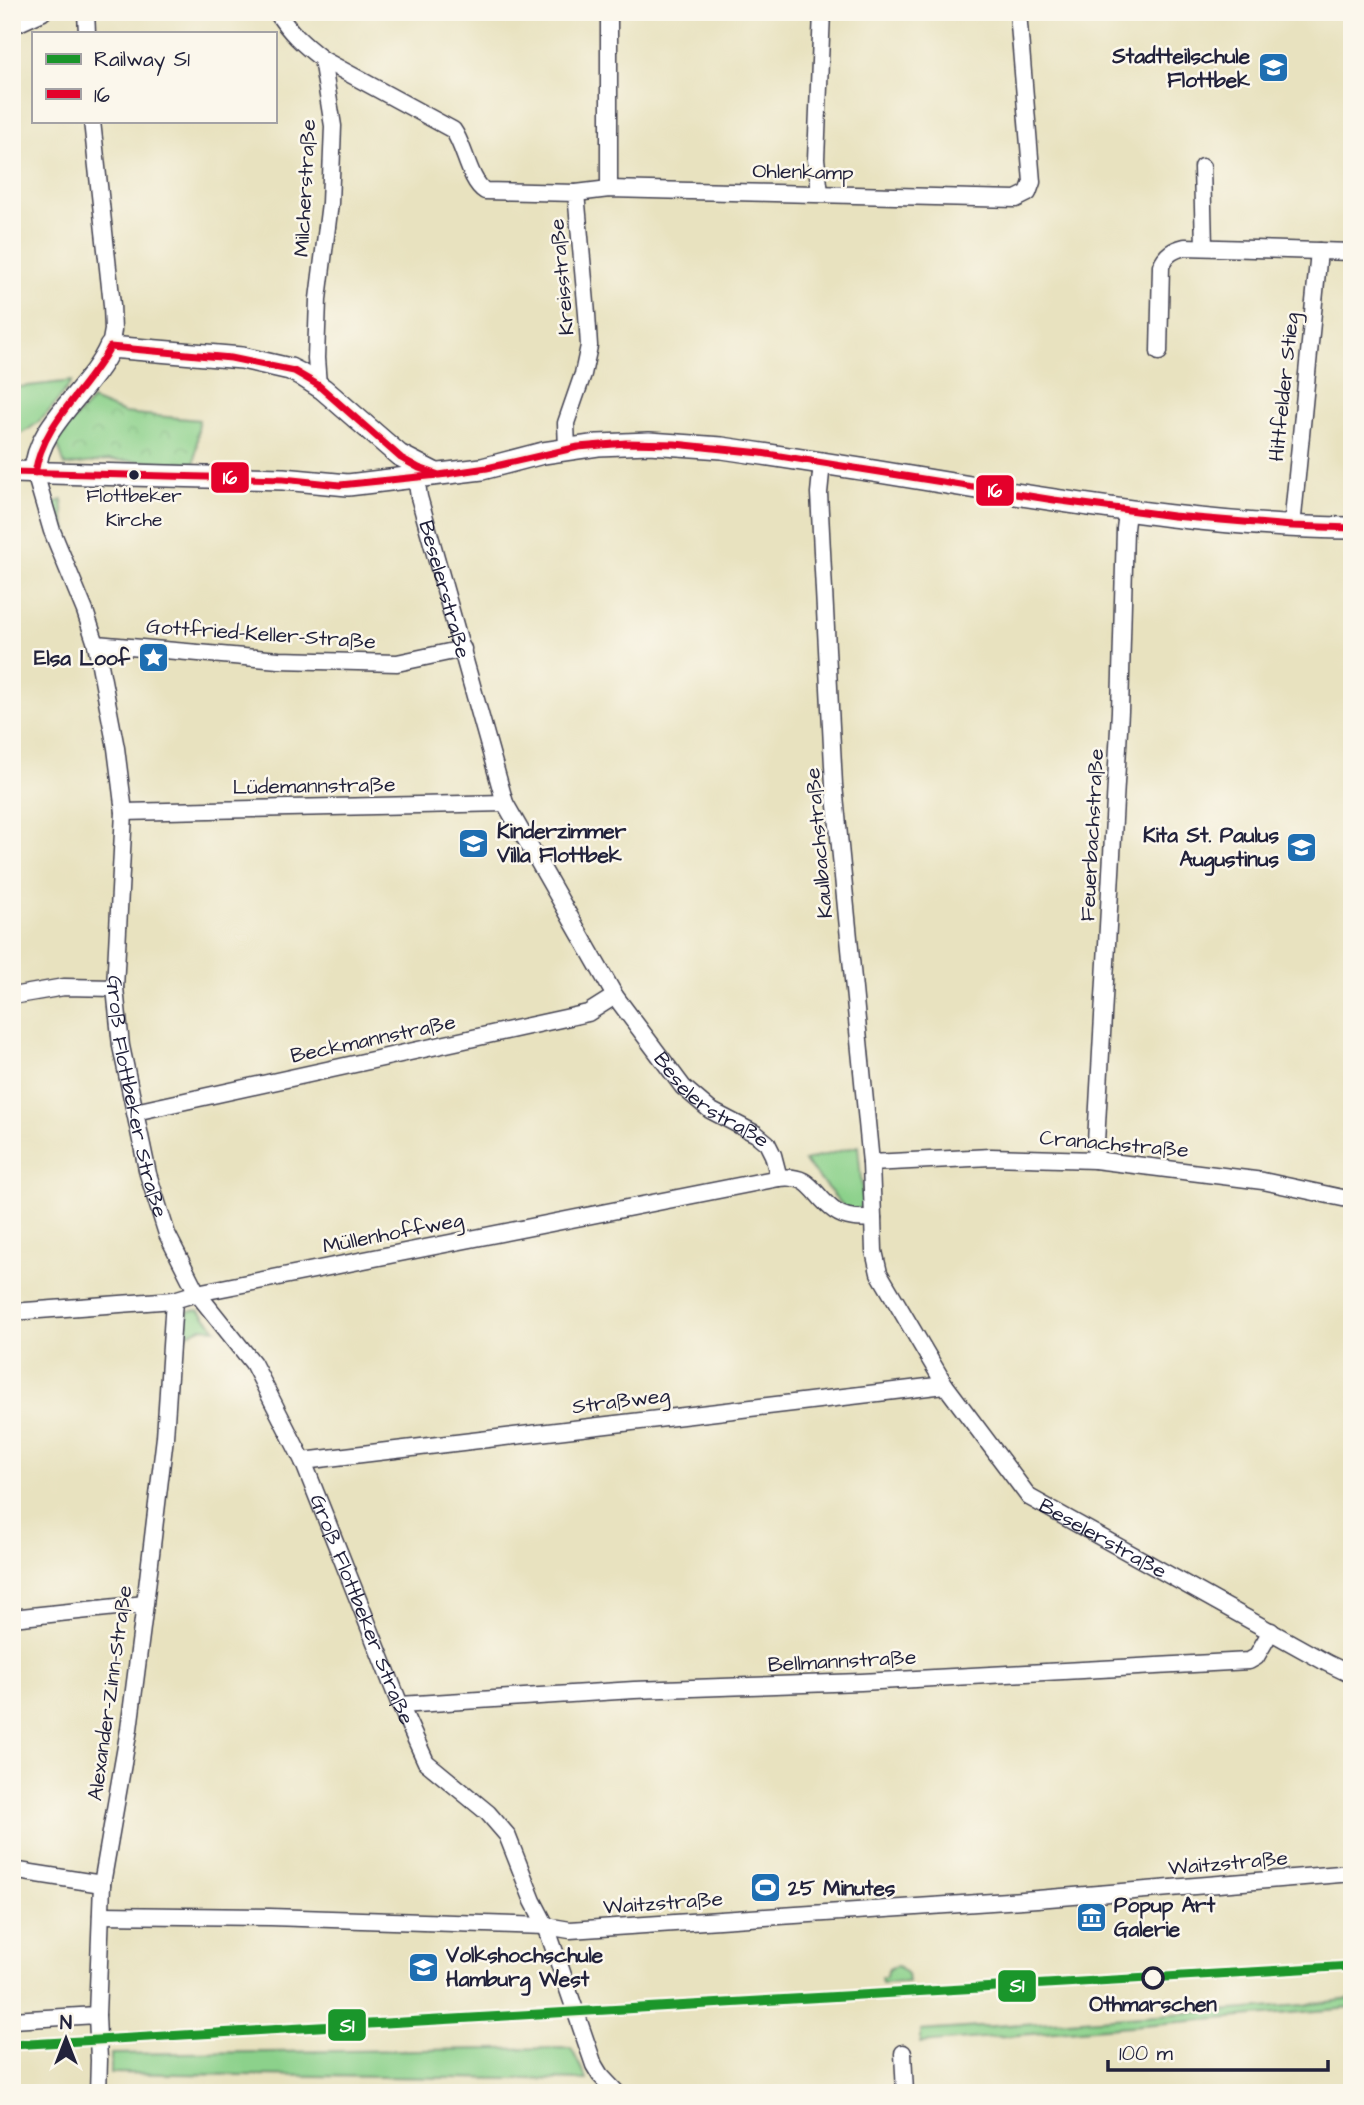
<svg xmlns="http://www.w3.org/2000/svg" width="1364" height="2105" viewBox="0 0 1364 2105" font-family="'Architects Daughter',sans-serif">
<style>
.grass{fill:#8cd18b;stroke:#577a63;stroke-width:2}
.park{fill:url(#park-crowns);stroke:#577a63;stroke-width:2}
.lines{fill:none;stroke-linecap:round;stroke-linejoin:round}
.minor-casing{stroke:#403f4f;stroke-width:19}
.tertiary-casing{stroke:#403f4f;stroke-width:24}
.minor{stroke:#fff;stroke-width:16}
.tertiary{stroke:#fff;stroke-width:21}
.bus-1-casing{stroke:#fbf7ec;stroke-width:12}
.bus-1{stroke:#e4002b;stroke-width:7}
.rail-1-casing{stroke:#fbf7ec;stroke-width:14}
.rail-1{stroke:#1a962b;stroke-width:9}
.bus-dot{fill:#22223b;stroke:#fbf7ec;stroke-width:2.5}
.stop-dot{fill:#fbf7ec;stroke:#22223b;stroke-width:3.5}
.labels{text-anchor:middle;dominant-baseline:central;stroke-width:5;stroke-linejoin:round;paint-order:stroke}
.bus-label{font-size:19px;fill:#22223b;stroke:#fbf7ec}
.poi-label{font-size:21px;font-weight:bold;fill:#22223b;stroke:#fbf7ec;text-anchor:start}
.street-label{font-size:21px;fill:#22223b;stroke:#fbf7ec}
.stop-label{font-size:21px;font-weight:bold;fill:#22223b;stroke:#fbf7ec}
.line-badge{stroke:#fbf7ec;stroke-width:2.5}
.badge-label{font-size:19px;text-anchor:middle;font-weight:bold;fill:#fff}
</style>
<defs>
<pattern id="park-crowns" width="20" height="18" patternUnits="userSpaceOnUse" patternTransform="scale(1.75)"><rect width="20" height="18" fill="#8cd18b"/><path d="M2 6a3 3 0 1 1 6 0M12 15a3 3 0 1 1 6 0" fill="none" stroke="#78b379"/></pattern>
</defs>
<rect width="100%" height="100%" fill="#fbf7ec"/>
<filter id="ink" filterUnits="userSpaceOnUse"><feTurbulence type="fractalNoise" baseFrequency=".0143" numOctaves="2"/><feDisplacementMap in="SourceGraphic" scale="14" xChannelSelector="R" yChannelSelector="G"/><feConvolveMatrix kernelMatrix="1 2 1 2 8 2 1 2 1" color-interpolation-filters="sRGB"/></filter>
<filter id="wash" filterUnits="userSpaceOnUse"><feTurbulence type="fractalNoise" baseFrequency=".00686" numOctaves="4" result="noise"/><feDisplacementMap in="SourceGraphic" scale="28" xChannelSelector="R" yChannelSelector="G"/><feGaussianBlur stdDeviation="1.57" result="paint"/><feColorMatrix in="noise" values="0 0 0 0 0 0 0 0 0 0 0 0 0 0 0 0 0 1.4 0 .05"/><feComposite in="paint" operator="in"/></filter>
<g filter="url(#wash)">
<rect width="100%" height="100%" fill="#e8e2bf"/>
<path class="grass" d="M72,381C57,402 38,430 12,437V388Z
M62,500L64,519L72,551L69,552L50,508V504Z
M858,1146L863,1201L862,1206L856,1211L845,1208L804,1161Z
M199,1310L216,1329L201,1328L185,1335L188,1311Z
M898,1966L907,1974L908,1982L882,1983L881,1977H886C886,1969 890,1967 898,1966Z
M1352,1999V2008L921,2043V2031L1304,2005Z
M571,2048L587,2080L111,2073V2054Z"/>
<path class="park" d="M92,400L124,413L199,420L195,463L109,460L65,466L58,445L57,438Z"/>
</g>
<g filter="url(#ink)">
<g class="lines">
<defs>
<g id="minor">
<path d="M86,12L87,33"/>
<path d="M277,12C289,32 304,45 322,59L333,126L330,203L318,299L316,358L318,385"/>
<path d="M609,12V189"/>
<path d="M12,26L43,12"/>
<path d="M322,59L453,130C465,146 469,181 485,191L576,193L587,314L589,346L583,374L566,423L567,449"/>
<path d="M92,121L112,305L113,330L110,347"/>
<path d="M1202,167L1204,247"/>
<path d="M576,193L609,189L1016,199L1028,193L1032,182L1018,12"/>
<path d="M820,193L816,159L822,12"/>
<path d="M1159,352L1161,266C1166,254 1173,250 1185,247L1352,252"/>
<path d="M822,463L819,493L834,785L871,1163L873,1218"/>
<path id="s1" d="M35,473L52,531L85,611L96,644L116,748L124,812L115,988L121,1046L148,1174L167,1234L197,1293L253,1363L303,1461L400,1705L426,1762L488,1813L507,1835L533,1901L546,1926L594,2065L600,2075L617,2093"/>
<path id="s2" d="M416,477L419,497L505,803L615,996L683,1087L710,1110L756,1134L767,1143L773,1155L779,1178"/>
<path d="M1292,527L1319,251"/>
<path d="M96,644L279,660L397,663L463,649"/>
<path d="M124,812L505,803"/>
<path d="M12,996L64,987L115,988"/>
<path d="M135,1112L588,1013L615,996"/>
<path d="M1095,1160L1120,711L1125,529L1127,512"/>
<path d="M871,1163L991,1157L1095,1160L1263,1181L1352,1200"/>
<path id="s3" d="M12,1312L174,1300L197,1293L779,1178C813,1174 812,1195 835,1211C846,1219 860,1219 873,1218L874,1251L879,1273L945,1385L1029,1497L1327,1663L1352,1675"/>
<path d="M303,1461L945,1385"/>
<path d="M12,1618L145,1604"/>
<path d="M400,1705L634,1690L861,1682L1249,1661L1256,1657L1271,1631"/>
<path d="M12,1870L102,1884"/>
<path d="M101,1915L270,1917L515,1925L546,1926L570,1930L1037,1899L1352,1873"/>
<path d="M12,2020L97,2015"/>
<path d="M903,2053L905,2093"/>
<path d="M98,2093L99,2060L97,2015L102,1884L129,1729L145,1604L165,1437L174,1300"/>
</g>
<path id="tertiary" d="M12,472L283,479L348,485L482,469L543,453L598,445L649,443L722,448C811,461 900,475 989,490C1110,509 1228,527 1352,528
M35,473C36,425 92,389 110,347L242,358L290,369L300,374L323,389L399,455L436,474"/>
</defs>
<use href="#minor" class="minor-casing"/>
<use href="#tertiary" class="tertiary-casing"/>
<use href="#minor" class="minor"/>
<use href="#tertiary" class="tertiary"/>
<defs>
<path id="bus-1" d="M12,472L283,479L340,485L448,474
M35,473C43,422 86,391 110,347L231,358L294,371L318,385L401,458L419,468L439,475L487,468L578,447L626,443L675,444L761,453L1054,500L1173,516L1292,526L1352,528"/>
</defs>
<use href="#bus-1" class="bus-1-casing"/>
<use href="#bus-1" class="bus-1"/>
<defs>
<path id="rail-1" d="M12,2045L1352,1966"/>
</defs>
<use href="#rail-1" class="rail-1-casing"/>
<use href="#rail-1" class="rail-1"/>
</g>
</g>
<defs>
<symbol id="school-square" viewBox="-11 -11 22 22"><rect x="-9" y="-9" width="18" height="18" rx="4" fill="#1f6fb2" stroke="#fbf7ec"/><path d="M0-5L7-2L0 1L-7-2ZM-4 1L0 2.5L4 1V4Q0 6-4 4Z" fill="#fff"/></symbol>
<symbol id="sight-square" viewBox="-11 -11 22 22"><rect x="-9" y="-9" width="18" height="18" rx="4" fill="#1f6fb2" stroke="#fbf7ec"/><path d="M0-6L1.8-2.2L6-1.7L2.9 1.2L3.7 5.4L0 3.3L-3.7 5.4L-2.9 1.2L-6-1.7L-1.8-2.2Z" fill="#fff"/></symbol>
<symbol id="stadium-square" viewBox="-11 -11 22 22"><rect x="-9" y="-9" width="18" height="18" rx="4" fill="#1f6fb2" stroke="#fbf7ec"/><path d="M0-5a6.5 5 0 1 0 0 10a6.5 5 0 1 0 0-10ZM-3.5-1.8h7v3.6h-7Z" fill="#fff"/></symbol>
<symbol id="museum-square" viewBox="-11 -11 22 22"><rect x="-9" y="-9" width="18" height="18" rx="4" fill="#1f6fb2" stroke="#fbf7ec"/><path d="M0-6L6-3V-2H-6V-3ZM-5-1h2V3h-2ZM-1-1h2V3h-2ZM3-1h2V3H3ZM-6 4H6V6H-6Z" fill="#fff"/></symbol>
<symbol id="university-square" viewBox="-11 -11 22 22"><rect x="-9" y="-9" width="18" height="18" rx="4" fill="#1f6fb2" stroke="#fbf7ec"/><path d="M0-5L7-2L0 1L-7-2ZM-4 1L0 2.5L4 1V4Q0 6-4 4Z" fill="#fff"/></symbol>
</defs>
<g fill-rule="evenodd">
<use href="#school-square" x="1256" y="50" width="35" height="35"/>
<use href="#sight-square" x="136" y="640" width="35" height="35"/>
<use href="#school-square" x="456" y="826" width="35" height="35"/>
<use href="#school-square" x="1284" y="830" width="35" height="35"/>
<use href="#stadium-square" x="748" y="1870" width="35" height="35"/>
<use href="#museum-square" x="1074" y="1900" width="35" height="35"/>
<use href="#university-square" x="406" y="1950" width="35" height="35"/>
</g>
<circle class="bus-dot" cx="134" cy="475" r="6"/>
<circle class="stop-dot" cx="1153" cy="1978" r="10"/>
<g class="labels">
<g class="bus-label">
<text x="134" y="496">Flottbeker<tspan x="134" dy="24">Kirche</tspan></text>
</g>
<g class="poi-label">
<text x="1250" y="56" text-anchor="end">Stadtteilschule<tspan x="1250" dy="24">Flottbek</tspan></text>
<text x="130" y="658" text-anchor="end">Elsa Loof</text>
<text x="497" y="831">Kinderzimmer<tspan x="497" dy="24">Villa Flottbek</tspan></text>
<text x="1279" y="835" text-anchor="end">Kita St. Paulus<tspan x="1279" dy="24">Augustinus</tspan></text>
<text x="788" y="1888">25 Minutes</text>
<text x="1114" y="1905">Popup Art<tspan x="1114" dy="24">Galerie</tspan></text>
<text x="446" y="1955">Volkshochschule<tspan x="446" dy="24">Hamburg West</tspan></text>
</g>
<g class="street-label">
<text transform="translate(803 172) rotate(1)">Ohlenkamp</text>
<text transform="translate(305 188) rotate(-87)">Milcherstraße</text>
<text transform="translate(562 277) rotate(-95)">Kreisstraße</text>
<text transform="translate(1284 387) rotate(-84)">Hittfelder Stieg</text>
<text stroke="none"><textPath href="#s2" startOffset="116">Beselerstraße</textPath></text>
<text transform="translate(261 634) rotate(4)">Gottfried-Keller-Straße</text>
<text transform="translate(314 786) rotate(-1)">Lüdemannstraße</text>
<text transform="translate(1092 835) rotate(-87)">Feuerbachstraße</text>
<text transform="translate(819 843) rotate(-95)">Kaulbachstraße</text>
<text transform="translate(373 1039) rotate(-12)">Beckmannstraße</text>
<text stroke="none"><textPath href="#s1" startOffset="639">Groß Flottbeker Straße</textPath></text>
<text stroke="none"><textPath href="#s2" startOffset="704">Beselerstraße</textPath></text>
<text transform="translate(1114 1144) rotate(5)">Cranachstraße</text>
<text transform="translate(393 1233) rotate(-11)">Müllenhoffweg</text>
<text transform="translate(621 1401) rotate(-7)">Straßweg</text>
<text stroke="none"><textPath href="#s3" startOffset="1298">Beselerstraße</textPath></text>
<text stroke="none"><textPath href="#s1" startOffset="1206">Groß Flottbeker Straße</textPath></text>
<text transform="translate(842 1661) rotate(-3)">Bellmannstraße</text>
<text transform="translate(110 1693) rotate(-82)">Alexander-Zinn-Straße</text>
<text transform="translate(1228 1863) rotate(-5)">Waitzstraße</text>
<text transform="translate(663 1903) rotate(-4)">Waitzstraße</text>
</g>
<g class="stop-label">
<text x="1153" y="2004">Othmarschen</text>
</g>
</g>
<g class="line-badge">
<rect x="210" y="461" width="40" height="33" rx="7" fill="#e4002b"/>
<rect x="975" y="474" width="40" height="33" rx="7" fill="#e4002b"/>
<rect x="997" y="1969" width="40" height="34" rx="7" fill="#1a962b"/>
<rect x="327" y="2008" width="40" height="34" rx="7" fill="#1a962b"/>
</g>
<g class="badge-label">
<text x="230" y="484">16</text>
<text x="995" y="497">16</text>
<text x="1017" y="1992">S1</text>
<text x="347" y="2032">S1</text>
</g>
<rect width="1364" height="2105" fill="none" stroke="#fbf7ec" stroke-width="42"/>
<rect x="32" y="32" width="245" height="91" fill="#fbf7ec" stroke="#a4a2a5" stroke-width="2"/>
<rect x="46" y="54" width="35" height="10" fill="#1a962b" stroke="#a4a2a5" stroke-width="2"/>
<text x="94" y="66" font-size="21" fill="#22223b">Railway S1</text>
<rect x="46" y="89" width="35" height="10" fill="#e4002b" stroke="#a4a2a5" stroke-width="2"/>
<text x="94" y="102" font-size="21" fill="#22223b">16</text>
<g transform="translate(66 2039)" stroke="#fbf7ec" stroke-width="5" paint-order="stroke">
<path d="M0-5L12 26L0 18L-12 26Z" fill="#22223b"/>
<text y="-10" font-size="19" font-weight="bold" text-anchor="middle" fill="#22223b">N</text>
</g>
<path d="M1108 2060v10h220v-10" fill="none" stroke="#22223b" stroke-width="3.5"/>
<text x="1119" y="2060" font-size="21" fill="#22223b" stroke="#fbf7ec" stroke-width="5" paint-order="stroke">100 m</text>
</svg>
